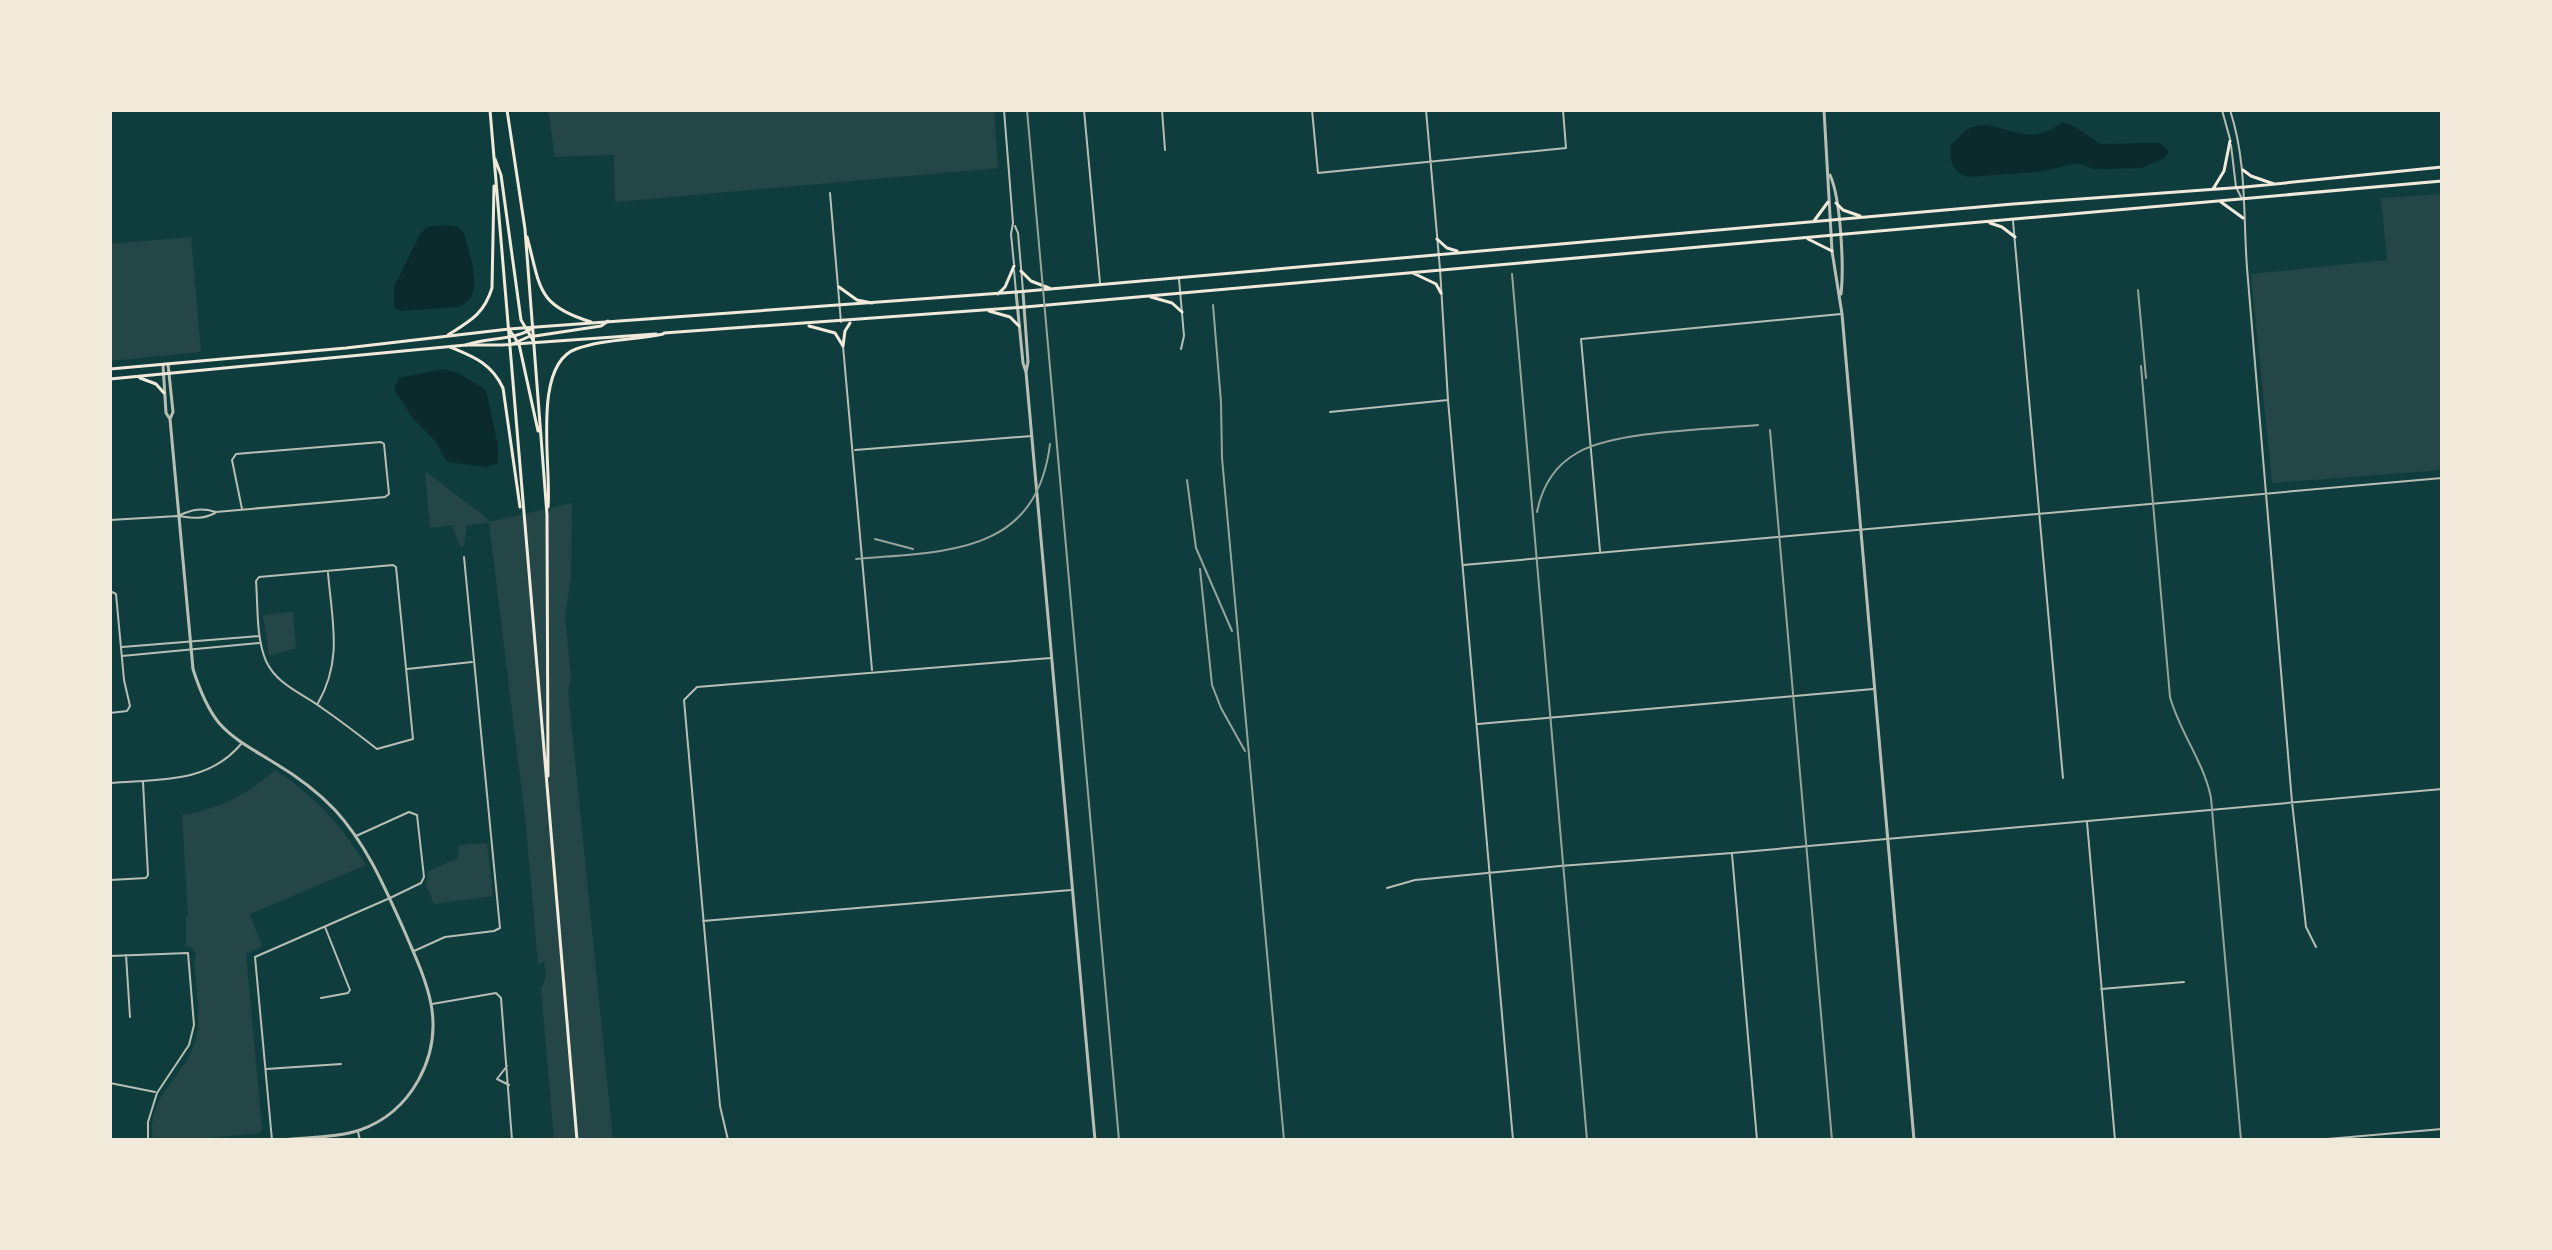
<svg xmlns="http://www.w3.org/2000/svg" width="2552" height="1250" viewBox="0 0 2552 1250" font-family="Cabin,sans-serif">
<style>
.green{fill:#244646}
.water{fill:#0a2a2b}
.lines{fill:none;stroke-linecap:round;stroke-linejoin:round}
.minor{stroke:#b8beb3;stroke-width:2}
.tertiary{stroke:#b8beb3;stroke-width:3}
.secondary{stroke:#f1e9da;stroke-width:3}
.primary{stroke:#f1e9da;stroke-width:3}
.rail{stroke:#97a49c;stroke-width:2}
</style>
<rect width="100%" height="100%" fill="#0f3d3e"/>
<path class="green" d="M548,110H994L998,168L615,202L614,155L555,157Z
M2442,194V470L2272,483L2251,274L2387,260L2381,198Z
M191,237L201,352L110,361V244Z
M425,471L488,519L489,522L572,503L571,575L565,617L571,677L568,691L613,1140H554L541,989L546,977L544,961L538,965L526,826L489,523L467,525L464,546L460,547L452,525L430,528Z
M293,612L296,648L269,656L263,615Z
M275,770C314,795 341,825 366,865L250,914L262,946L246,954L262,1129L260,1133L191,1140H153C145,1098 183,1077 194,1045C203,1020 196,989 194,963L196,954L192,947L186,946V916H188L182,815C220,809 246,795 275,770Z
M487,843L493,896L434,904L426,885L428,871L458,858L459,845Z"/>
<path class="water" d="M2062,122L2075,127L2100,144L2161,143L2169,152L2164,158L2141,168L2094,169L2078,163L2039,172L1967,177C1952,170 1949,161 1951,145C1956,140 1963,131 1970,128C2001,115 2025,153 2062,122Z
M434,226C444,226 457,223 464,233C469,255 487,295 459,307L400,311L394,307V287L420,234L427,227Z
M444,369L460,374L486,390L498,445V463L488,467L447,462L436,442L412,417L394,389L399,378Z"/>
<g class="lines">
<path class="minor" d="M1004,110L1013,223L1011,234L1014,264
M1084,110L1100,283
M1162,110L1165,150
M1312,110L1318,173L1566,148L1563,110
M1426,110L1440,269L1448,400L1513,1140
M2222,110L2230,139
M2230,110C2247,162 2243,214 2247,268L2292,802L2306,927L2316,947
M2231,145L2236,187L2241,197
M830,193L841,322
M2013,221L2063,778
M1015,226L1018,233L1023,291
M1014,270L1016,292
M1179,279L1184,336L1181,349
M843,346L872,670
M1330,412L1448,400
M855,450L1032,436
M180,515C193,509 202,508 216,512L385,497L389,494L384,444L381,442L236,454L232,460L242,509
M110,520L178,516C192,518 202,520 215,513
M1600,551L1581,339L1841,314
M393,565L396,567L413,739L377,749C359,735 341,721 322,708C302,693 277,685 266,661C256,638 258,606 256,581L259,577Z
M1463,565L2442,478
M110,591L116,594L124,680L130,706L127,711L110,713
M122,647L259,636
M122,656L259,643
M407,669L472,662
M318,703C343,660 332,621 328,573
M1478,724L1873,689
M110,783C158,779 208,784 241,744
M2087,822L2115,1140
M1732,854L1757,1140
M110,880L146,878L148,875L143,782
M1387,888L1415,880L1560,866L1732,853L2442,789
M703,921L1071,890
M414,951L445,937L494,931L500,928L464,557
M126,955L130,1017
M110,956L188,953L194,1025L189,1045L157,1093L148,1122V1140
M2101,989L2184,982
M321,998L348,993L350,990L325,927
M432,1004L496,993L501,998L512,1140
M507,1066L497,1079L509,1085
M266,1069L341,1064
M110,1083L155,1092
M358,1132L360,1140
M272,1140L255,957L390,898L421,883L424,877L417,815L409,812L356,836
M728,1140L720,1106L684,700L697,687L1051,658
M2316,1140L2442,1129"/>
<path class="tertiary" d="M1824,110L1832,251L1842,314L1914,1140
M1830,175C1841,199 1844,267 1841,294
M1016,292L1023,363L1026,372
M1023,292L1028,362L1026,372L1095,1140
M168,364L173,412L170,419
M163,365L166,413L170,419L193,669C199,688 206,707 219,723C234,740 254,750 273,762C295,775 317,791 335,810C367,845 385,888 404,930C414,954 426,978 431,1004C441,1057 411,1112 360,1130C336,1138 307,1137 282,1140"/>
<path class="secondary" d="M2243,170L2251,176L2274,184
M2213,189L2224,171L2230,141
M2221,202L2243,218
M1836,203L1843,210L1860,216
M1814,221L1828,202
M1990,223L2002,227L2015,237
M1437,239L1447,248L1457,251
M1808,239L1832,251
M1021,271L1031,281L1049,288
M1413,273L1436,284L1441,293
M839,287L857,300L872,303
M998,294L1005,287L1014,266
M1151,297L1172,303L1182,312
M989,311L1010,317L1019,326
M809,326L835,333L843,346
M664,333L1025,307L2442,181
M843,346L845,331L850,323
M110,369L346,348L509,329L1016,292L2013,204L2245,187L2442,167
M140,378L156,384L164,393
M110,379L466,345H502L656,334"/>
<path class="primary" d="M490,110L577,1140
M507,110L525,229L547,515L548,776
M495,159L501,175L521,320L534,342
M527,237C541,288 536,305 591,322
M509,329L519,344L538,431
M448,335C470,321 484,314 492,288L494,186
M535,336L601,326L608,321
M466,345C487,337 516,341 534,327
M510,345L528,337
M450,347C474,357 491,363 503,388L520,507
M548,507C552,469 531,365 576,349C603,339 635,340 663,334"/>
<path class="rail" d="M1027,110L1119,1140
M1512,274L1587,1140
M2138,290L2146,378
M1213,305L1221,402L1222,458L1284,1140
M2141,366L2170,697C2180,733 2204,762 2211,798L2241,1140
M1770,430L1832,1140
M1187,480L1196,548L1232,631
M1537,512C1542,487 1554,466 1577,453C1613,431 1712,429 1758,425
M875,539L913,549
M856,559C943,551 1036,557 1050,444
M1200,569L1212,685L1221,708L1245,751"/>
</g>
<rect width="2552" height="1250" fill="none" stroke="#f1e9da" stroke-width="224"/>
</svg>
